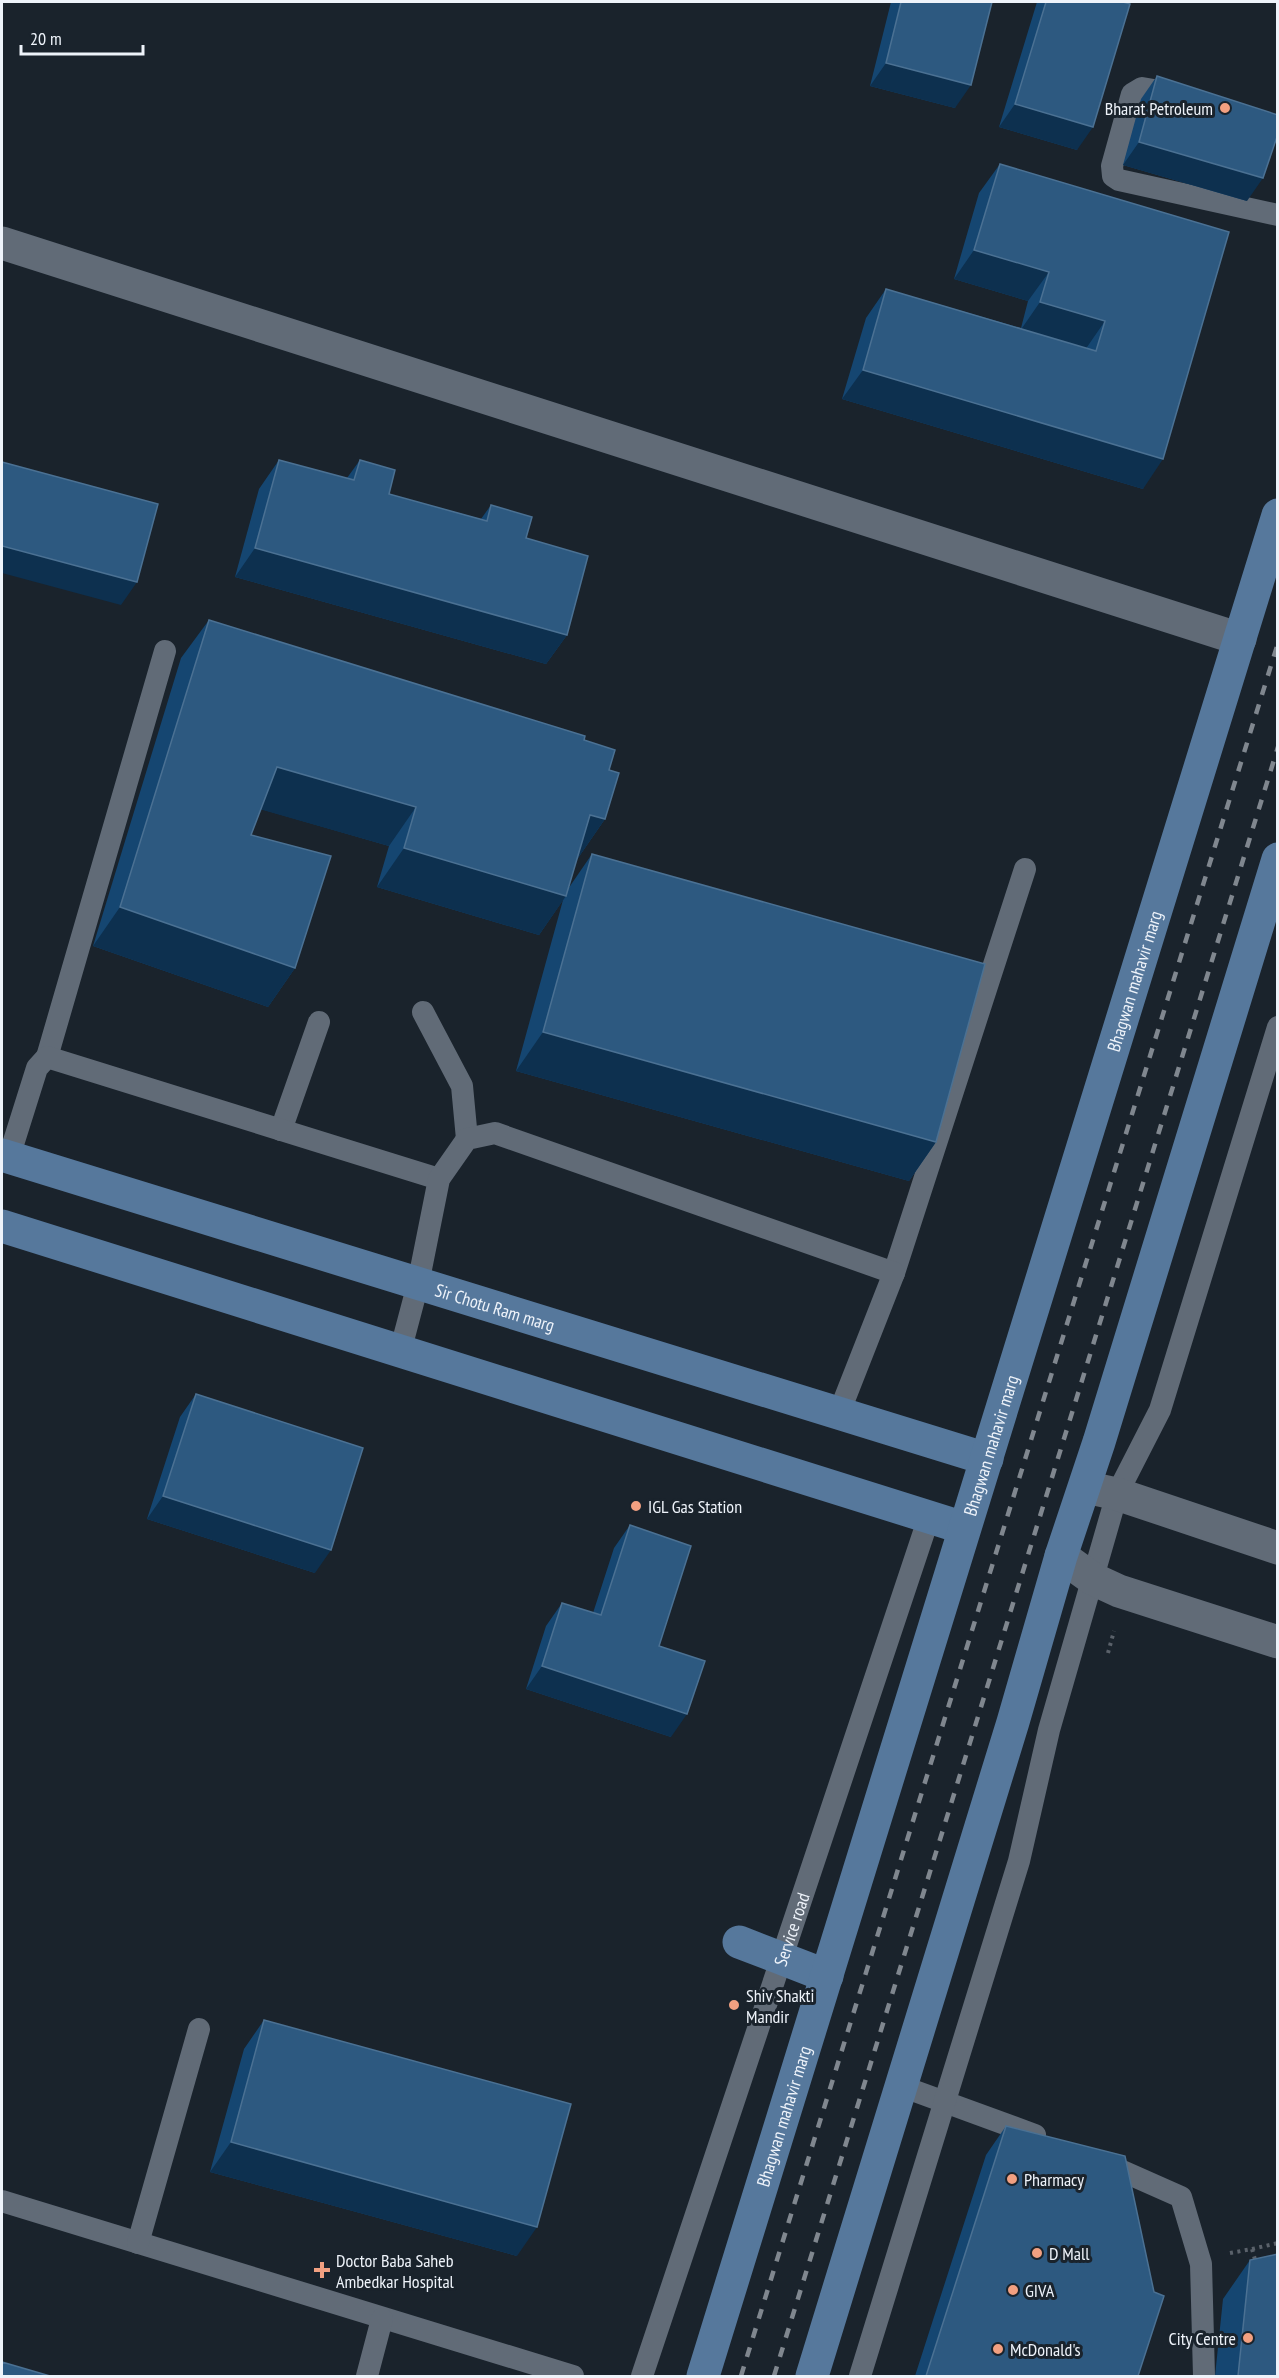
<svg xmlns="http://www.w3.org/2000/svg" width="1279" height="2378" viewBox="0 0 1279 2378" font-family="'PT Sans Narrow',sans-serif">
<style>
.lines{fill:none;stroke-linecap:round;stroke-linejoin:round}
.path{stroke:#5a616a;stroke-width:4;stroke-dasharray:3 4.5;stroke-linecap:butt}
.lane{stroke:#616b77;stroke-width:22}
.street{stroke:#616b77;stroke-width:33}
.secondary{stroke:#56789c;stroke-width:33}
.rail{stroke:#80878f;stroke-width:4.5;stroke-dasharray:10 10;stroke-linecap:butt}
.wall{fill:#154671}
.shaded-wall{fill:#0d304f}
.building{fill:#2d5980;stroke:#4b7193;stroke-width:1.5}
.poi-dot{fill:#f2a081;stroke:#1a232c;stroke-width:2}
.labels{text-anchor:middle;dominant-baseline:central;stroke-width:6;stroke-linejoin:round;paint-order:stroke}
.poi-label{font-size:18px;fill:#eef3fa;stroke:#1a232c;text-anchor:start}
.street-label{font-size:18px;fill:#eef3fa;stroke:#1a232c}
</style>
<rect width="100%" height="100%" fill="#1a232c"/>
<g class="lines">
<path class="path" d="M1108,1653L1114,1631
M1252,2249L1278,2243
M1230,2253L1252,2249L1256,2263"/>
<g class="lane">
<path d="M1177,94L1142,88L1132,94L1112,166L1113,176L1119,180L1278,215"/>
<path d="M423,1012L462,1086L467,1139"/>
<path d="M47,1057L165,651"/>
<path d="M281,1130L319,1022"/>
<path d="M9,1157L37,1068L47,1057L439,1179"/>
<path d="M894,1273L1025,869"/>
<path d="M400,1352L418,1284L439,1179L467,1139L495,1133L894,1273L839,1413"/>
<path d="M901,2086L1035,2135"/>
<path d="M1102,2162L1181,2197L1201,2264L1204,2376"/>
<path d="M2,2201L573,2376"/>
<path d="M138,2243L199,2029"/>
<path d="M367,2376L382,2319"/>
<path id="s1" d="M642,2376L929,1517"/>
<path d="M860,2376L1019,1861L1049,1730L1117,1494L1160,1410L1278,1027"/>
</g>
<path class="street" d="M2,243L1240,639
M1085,1487L1117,1494L1278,1548
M1061,1556L1093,1579L1119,1591L1278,1642"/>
<g class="secondary">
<path id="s2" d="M2,1155L987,1459"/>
<path d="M2,1226L964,1528"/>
<path d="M739,1942L827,1976"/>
<path id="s3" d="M703,2376L1278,515"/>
<path d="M812,2376L1013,1722L1061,1556L1099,1442L1278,859"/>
</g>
<path class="rail" d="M741,2376L1278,643
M774,2376L1278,747"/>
</g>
<path class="wall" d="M891,2H992L955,108L870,86Z
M1037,2H1123L1077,150L999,127Z
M1157,76L1247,201L1123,165L1141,99Z
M1000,164L1229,232L1143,489L842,399L866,318L886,289L1021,328L1028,301L954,279L979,193Z
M279,460L347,478L360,460L389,494L481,519L491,505L526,538L567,635L546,664L235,577L259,489Z
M209,620L584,740L609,770L605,819L578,858H577L568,889L592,854L936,1142L909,1181L516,1071L563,900L539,935L377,887L389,846L261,809L251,835L295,968L268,1007L93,946L181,658Z
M196,1394L315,1573L147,1519L180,1417Z
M630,1525L659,1646L671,1737L526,1689L546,1626L562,1603L593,1613L614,1548Z
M264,2020L517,2256L210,2172L244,2049Z
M1006,2126L1138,2376H915L986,2155Z
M1250,2260L1278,2376H1215L1223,2299Z"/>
<path class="shaded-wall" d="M886,63L971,85L955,108L870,86Z
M1015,104L1093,127L1077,150L999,127Z
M1139,142L1263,178L1247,201L1123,165Z
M974,250L1049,272L1028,301L954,279Z
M1040,302L1105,321L1085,350L1020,331Z
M863,370L1163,459L1143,489L842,399Z
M2,546L137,582L121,605L2,573Z
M255,548L567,635L546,664L235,577Z
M277,767L416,807L389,846L249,806Z
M590,815L605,819L578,858L563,853Z
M404,848L566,896L539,935L377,887Z
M120,907L295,968L268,1007L93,946Z
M543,1032L936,1142L909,1181L516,1071Z
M163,1496L331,1550L315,1573L147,1519Z
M542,1666L687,1714L671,1737L526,1689Z
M231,2142L537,2227L517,2256L210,2172Z"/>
<path class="building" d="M901,2H992L971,85L886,63Z
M1046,2H1123L1130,4L1093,127L1015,104Z
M1157,76L1278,115V134L1263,178L1139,142Z
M1000,164L1229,232L1163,459L863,370L886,289L1096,351L1105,321L1040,302L1049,272L974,250Z
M279,460L354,480L360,460L395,470L389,494L487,521L491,505L532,517L526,538L588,556L567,635L255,548Z
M2,462L158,504L137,582L2,546Z
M209,620L585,736L584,740L615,750L609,770L619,773L605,819L590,815L566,896L404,848L416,807L277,767L251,835L331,856L295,968L120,907Z
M592,854L985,964L936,1142L543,1032Z
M196,1394L363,1448L331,1550L163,1496Z
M630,1525L691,1546L659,1646L705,1661L687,1714L542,1666L562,1603L601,1615Z
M264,2020L571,2104L537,2227L231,2142Z
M1006,2126L1125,2156L1154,2292L1164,2296L1138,2376H926Z
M1278,2254V2376H1238L1250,2260Z
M2,2362L50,2376H2Z"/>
<g class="poi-dot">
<circle cx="1225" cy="108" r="6"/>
<circle cx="636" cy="1506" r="6"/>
<circle cx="734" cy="2005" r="6"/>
<circle cx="1012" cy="2179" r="6"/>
<circle cx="1037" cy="2253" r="6"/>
<path d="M319 2261h6v6h6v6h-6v6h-6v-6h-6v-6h6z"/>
<circle cx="1013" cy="2290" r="6"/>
<circle cx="1248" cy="2338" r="6"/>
<circle cx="998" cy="2349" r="6"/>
</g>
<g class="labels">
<g class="poi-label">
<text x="1213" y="108" text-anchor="end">Bharat Petroleum</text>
<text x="648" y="1506">IGL Gas Station</text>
<text x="746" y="1995">Shiv Shakti<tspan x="746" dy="21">Mandir</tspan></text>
<text x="1024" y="2179">Pharmacy</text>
<text x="1049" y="2253">D Mall</text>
<text x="336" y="2260">Doctor Baba Saheb<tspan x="336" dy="21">Ambedkar Hospital</tspan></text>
<text x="1025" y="2290">GIVA</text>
<text x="1236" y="2338" text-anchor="end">City Centre</text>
<text x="1010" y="2349">McDonald's</text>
</g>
<g class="street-label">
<text stroke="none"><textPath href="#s3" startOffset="1460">Bhagwan mahavir marg</textPath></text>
<text stroke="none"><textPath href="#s2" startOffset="516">Sir Chotu Ram marg</textPath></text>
<text stroke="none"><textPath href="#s3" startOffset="974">Bhagwan mahavir marg</textPath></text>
<text stroke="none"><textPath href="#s1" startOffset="471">Service road</textPath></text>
<text stroke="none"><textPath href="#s3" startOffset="272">Bhagwan mahavir marg</textPath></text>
</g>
</g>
<rect width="1279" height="2378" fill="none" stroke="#eef3fa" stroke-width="6"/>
<path d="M21 45v9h122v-9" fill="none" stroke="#eef3fa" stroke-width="3"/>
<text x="30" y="45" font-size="18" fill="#eef3fa" stroke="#1a232c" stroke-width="4.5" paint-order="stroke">20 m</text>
</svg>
